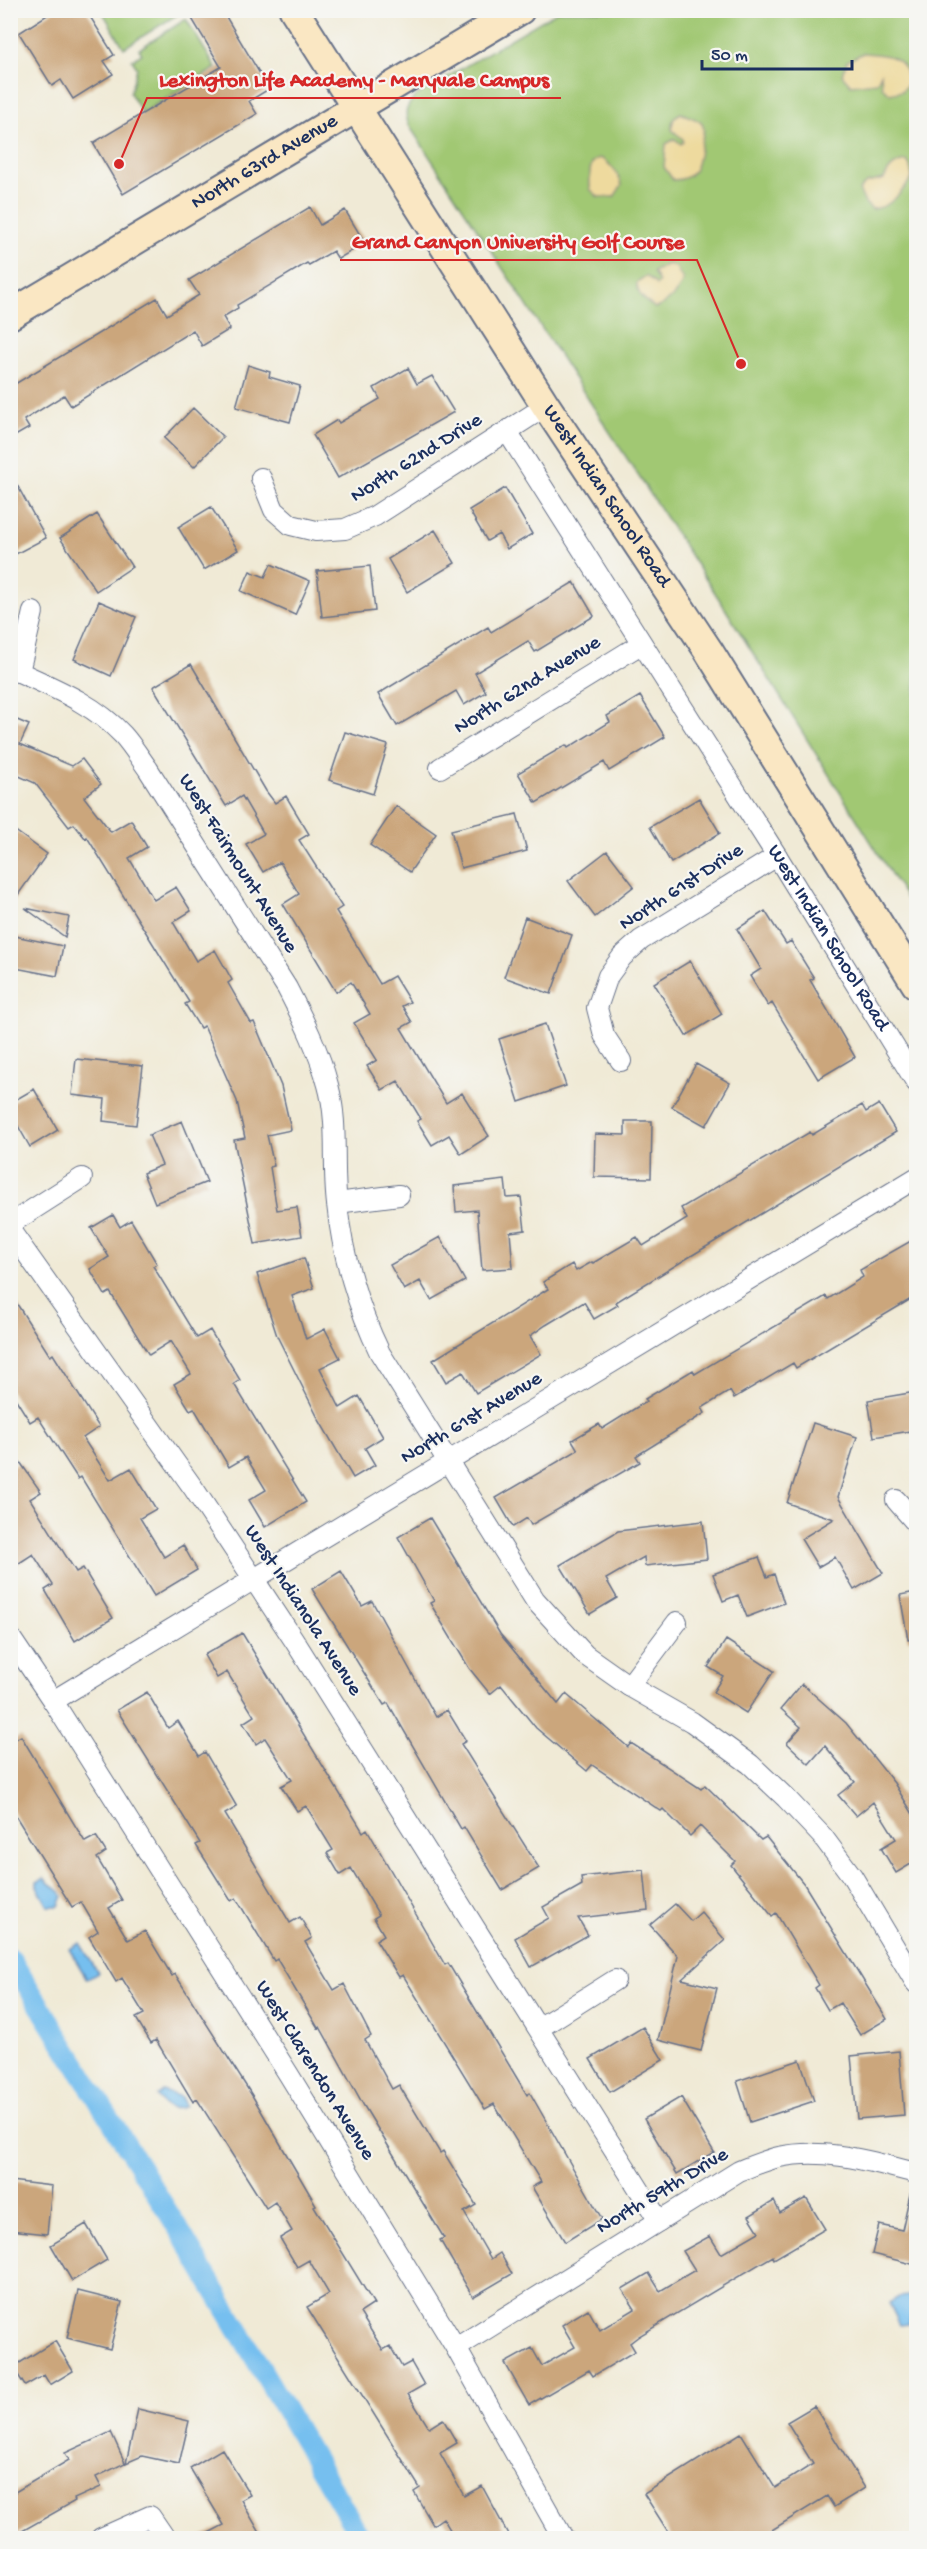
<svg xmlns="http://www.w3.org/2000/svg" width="927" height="2549" viewBox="0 0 927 2549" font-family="'Gochi Hand',sans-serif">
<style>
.green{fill:#a1c873;stroke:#5e7c68;stroke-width:1.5}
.sand{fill:#eeda9e;stroke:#84847e;stroke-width:1.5}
.water{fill:#76bfef;stroke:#4877a6;stroke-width:1.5}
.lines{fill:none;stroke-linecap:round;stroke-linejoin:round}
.canal{stroke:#76bfef;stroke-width:21}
.building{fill:#cba67c}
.street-casing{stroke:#667088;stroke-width:22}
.secondary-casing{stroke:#667088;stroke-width:32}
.street{stroke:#fff;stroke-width:20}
.secondary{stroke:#fae7c3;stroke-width:28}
.labels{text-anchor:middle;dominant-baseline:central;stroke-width:4.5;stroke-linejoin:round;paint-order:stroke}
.street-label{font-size:21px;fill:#1b2f5e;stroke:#f6f6f2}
.leader{fill:none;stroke:#d62828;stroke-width:2}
.callout-dot{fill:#d62828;stroke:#f6f6f2;stroke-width:2}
.callout-label{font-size:22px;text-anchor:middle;font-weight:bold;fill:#d62828;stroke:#f6f6f2;stroke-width:4.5;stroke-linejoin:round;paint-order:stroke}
</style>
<rect width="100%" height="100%" fill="#f6f6f2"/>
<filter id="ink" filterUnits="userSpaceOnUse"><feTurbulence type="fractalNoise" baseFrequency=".0167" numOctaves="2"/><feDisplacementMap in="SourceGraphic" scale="12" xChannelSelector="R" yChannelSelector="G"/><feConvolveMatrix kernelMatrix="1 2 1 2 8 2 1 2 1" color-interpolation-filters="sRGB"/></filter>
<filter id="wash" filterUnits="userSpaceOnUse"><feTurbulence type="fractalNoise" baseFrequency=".008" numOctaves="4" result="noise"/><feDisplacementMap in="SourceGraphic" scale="24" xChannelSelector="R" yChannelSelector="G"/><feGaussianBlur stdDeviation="1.35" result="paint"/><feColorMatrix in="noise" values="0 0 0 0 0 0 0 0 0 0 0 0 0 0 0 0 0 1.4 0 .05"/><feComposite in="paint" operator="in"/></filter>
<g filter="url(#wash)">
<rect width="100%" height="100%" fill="#f0ead6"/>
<path class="green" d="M179,10L180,13L124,48L102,11Z
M558,11H916V914L721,602L410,127C403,113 406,106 417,95Z
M186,19L216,68L142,113L130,93L137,68L132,60L142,54L139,49Z"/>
<path class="sand" d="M863,53C886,54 905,55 909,83L902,91L890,94L882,87L881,74L877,82L851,85L842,75L847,61Z
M681,113C687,116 699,119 702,124C706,129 702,137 701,143C698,162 698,180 673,180L664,167L666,144L675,139L681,144L683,142V139L672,130C672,121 673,117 681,113Z
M600,158C609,161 619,175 622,185L614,197H598L590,189C590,177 587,161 600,158Z
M907,161L910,166L912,178C901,192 891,208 872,209L865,203L859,190L866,183L884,179C888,169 896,162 907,161Z
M668,264L676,267L683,280C680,291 666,305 655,308C647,303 635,293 637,282L646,276L657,285L659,282L653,272Z"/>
<path class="water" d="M44,1878C50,1886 59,1888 63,1896L59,1906H48L37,1887V1882Z
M80,1943L98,1973L87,1979L69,1949Z
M163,2091L181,2097L185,2106C174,2112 163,2107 157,2096Z
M910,2296L914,2298L909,2324L900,2325L889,2303L899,2297Z"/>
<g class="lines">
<path class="canal" d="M10,1958L184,2238L361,2538"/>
</g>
<g id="blocks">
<path class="building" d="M55,10H86L114,55L104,61L113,74L73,99L61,80L52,86L19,33Z
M202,10H222L269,89L249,101L257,114L123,194L93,143L221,67L191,17Z
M310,207L320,225L345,210L365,243L338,259L333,251L309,265L307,263L237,305L238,308L223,317L230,329L202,346L193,330L71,406L64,395L24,420L29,428L10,439V387L157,298L167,315L199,295L189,280Z
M248,365L270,372L269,377L300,386L290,422L236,407Z
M408,368L417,384L432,376L454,412L338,478L313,435L337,420L339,423L380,399L374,388Z
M193,408L223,437L194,467L164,438Z
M10,472L46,538L10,557Z
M505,488L532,534L507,549L499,534L487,541L469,510Z
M211,507L238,550L204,570L178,527Z
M97,514L132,567L96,591L60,538Z
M435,530L455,563L407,592L388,559Z
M271,564L310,581L295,615L241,591L250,571L265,577Z
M370,566L375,611L322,617L317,571Z
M574,582L594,616L535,652L528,641L475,673L486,692L464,705L456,691L397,726L378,694L488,627L491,632Z
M99,601L136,617L111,676L74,659Z
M191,664L266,791L275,803L286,796L309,834L299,840L342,907L336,911L380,984L394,976L410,1002L402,1006L412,1022L401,1028L446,1103L462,1093L489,1136L461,1154L449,1135L432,1145L417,1121L421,1119L398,1081L382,1090L367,1066L377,1060L354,1023L370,1014L351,982L336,992L283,904L299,894L280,862L263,872L246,844L264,834L242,796L226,806L153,687Z
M640,696L665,737L609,771L604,762L536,803L518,773L566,745L568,748L610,722L607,716Z
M10,717L29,725L20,744L72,766L82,759L101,784L84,797L111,832L131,820L147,847L129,858L154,900L176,887L191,911L173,922L196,961L215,950L232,980L228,983L251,1023L254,1022L281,1086L291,1130L267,1135L274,1166L270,1167L277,1210L297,1207L302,1236L255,1244L234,1140L245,1138L237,1101L204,1026L200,1028L185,1004L189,1002L87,837L85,838L74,824L69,827L35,783L10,772Z
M345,732L388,745L373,794L329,780Z
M699,798L720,833L671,863L650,827Z
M396,806L436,834L410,872L370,845Z
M517,814L527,851L461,868L451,830Z
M10,827L47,854L10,906Z
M607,851L634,886L595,917L568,881Z
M25,908L69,917L65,937Z
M765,911L786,944L791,941L814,978L810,980L855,1057L818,1079L772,1003L768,1006L750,976L761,969L737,929Z
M525,917L572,935L551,994L504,977Z
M10,935L63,946L57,976L10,967Z
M690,961L722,1014L686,1036L654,983Z
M545,1024L566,1086L519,1102L499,1039Z
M76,1059L143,1066L136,1125L103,1121L105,1099L72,1095Z
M696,1064L730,1083L706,1126L672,1107Z
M34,1089L58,1130L30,1147L18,1126L10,1130V1103Z
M879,1104L896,1132L686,1259L616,1302L618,1305L594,1319L584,1302L546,1325L530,1336L541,1354L476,1393L463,1372L446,1382L433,1360L548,1289L543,1282L572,1264L576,1271L592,1262L593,1263L637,1237L643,1246L687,1219L681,1208L810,1132L812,1135L862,1105L866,1112Z
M182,1121L207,1182L155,1203L143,1173L162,1165L149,1135Z
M625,1121H652L651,1178L594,1177L595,1134L625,1135Z
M505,1180L507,1198L521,1197L525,1230L510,1232L513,1268L482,1270L477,1210L456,1212L454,1186Z
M113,1215L120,1227L131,1220L157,1264L153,1266L197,1338L210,1330L240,1380L234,1384L306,1502L265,1527L249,1500L266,1490L246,1457L229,1467L194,1408L190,1410L174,1384L191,1374L171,1341L149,1355L110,1292L105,1295L90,1269L109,1257L91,1228Z
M440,1237L465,1281L431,1300L420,1281L404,1290L390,1265Z
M916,1238V1296L796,1368L793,1363L734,1398L730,1391L702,1408L705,1413L636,1456L640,1462L531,1525L527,1518L513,1527L496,1498L578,1450L572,1440L599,1424L602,1429L647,1401L645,1399L693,1370L695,1374L826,1296L828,1299L863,1277L860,1270Z
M304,1258L314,1288L292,1296L306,1339L325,1329L340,1358L320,1368L340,1408L359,1396L383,1437L365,1448L375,1465L353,1478L319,1420L277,1336L257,1274Z
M10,1293L50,1356L53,1354L99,1427L83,1438L110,1480L131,1468L156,1509L140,1518L164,1557L183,1545L197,1570L154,1596L81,1477L78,1479L38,1417L30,1422L10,1390Z
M916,1392V1430L874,1437L868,1400Z
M813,1423L857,1437L838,1497L883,1573L854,1590L835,1557L818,1567L801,1539L834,1519L787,1503Z
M20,1462L41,1492L30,1499L76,1572L83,1568L113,1618L75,1641L45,1590L53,1585L33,1554L10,1569V1468Z
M430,1518L500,1634L558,1704L566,1694L628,1747L631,1743L701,1789L705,1785L761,1840L766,1837L804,1884L887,2019L860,2035L840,2003L828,2010L815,1988L819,1985L776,1913L772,1916L731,1865L735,1861L700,1826L690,1836L663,1809L661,1811L592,1765L587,1771L536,1728L501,1685L490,1694L469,1668L430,1603L434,1601L398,1537Z
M703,1521L707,1559L645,1566L644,1557L606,1579L617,1598L590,1614L560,1565L618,1531Z
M759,1557L767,1577L774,1574L784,1603L747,1617L738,1595L723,1601L713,1574Z
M341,1571L362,1606L372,1601L436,1717L447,1710L466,1741L461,1744L539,1868L502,1890L464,1827L461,1829L388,1703L384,1705L312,1589Z
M916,1592V1639L908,1640L900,1595Z
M242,1633L363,1832L367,1829L445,1965L448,1963L527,2095L530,2093L602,2219L565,2242L532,2187L541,2182L494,2104L485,2109L403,1975L399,1977L376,1940L384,1935L374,1918L379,1915L351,1868L340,1875L327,1853L333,1850L306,1806L297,1811L281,1786L292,1780L265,1738L256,1744L243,1723L254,1716L227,1672L217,1678L204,1655Z
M726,1640L774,1671L746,1713L713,1692L723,1676L708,1667Z
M802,1684L846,1723L894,1783L916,1819V1861L896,1873L881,1848L896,1839L873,1802L856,1816L838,1795L855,1782L825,1746L809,1764L787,1743L801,1727L781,1709Z
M147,1692L168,1728L178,1721L199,1756L205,1752L237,1807L225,1814L290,1923L300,1917L312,1938L305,1942L334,1990L344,1984L371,2036L365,2040L392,2089L399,2085L440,2153L443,2151L476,2205L464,2212L491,2259L500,2253L512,2274L473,2297L440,2240L444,2238L364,2106L320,2027L318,2028L277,1959L274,1961L236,1898L231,1901L196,1845L200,1843L117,1710Z
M21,1736L85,1842L96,1836L106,1852L97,1858L122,1900L109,1908L128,1940L145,1931L172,1976L175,1974L253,2097L316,2205L314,2206L374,2304L360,2313L383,2350L390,2346L402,2367L411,2362L424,2385L408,2394L429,2428L443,2419L457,2443L440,2453L464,2496L482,2486L510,2538H455L443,2518L433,2525L414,2492L420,2488L307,2307L329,2294L309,2260L297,2267L280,2238L292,2231L275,2202L266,2208L197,2099L193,2102L156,2040L151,2043L136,2018L144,2014L122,1978L116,1982L89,1937L98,1931L81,1902L72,1907L10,1807V1742Z
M644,1870L648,1910L578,1918L588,1935L531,1967L515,1938L549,1918L543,1907L582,1885L581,1877Z
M675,1904L691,1921L701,1912L725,1940L682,1979L717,1988L701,2051L658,2040L678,1956L650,1925Z
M643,2027L663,2060L610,2092L590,2059Z
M899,2051L904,2115L857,2119L851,2056Z
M800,2060L814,2101L750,2122L737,2081Z
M681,2097L714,2152L677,2174L644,2119Z
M10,2181L52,2186L47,2234L10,2230Z
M910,2194L916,2195V2265L872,2254L879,2225L902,2230Z
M806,2198L825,2229L774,2259L773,2256L639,2336L630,2343L635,2351L593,2376L589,2370L529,2405L505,2363L532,2348L542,2366L575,2347L562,2325L588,2309L600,2330L635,2309L622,2289L649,2273L660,2291L695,2270L683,2251L710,2236L721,2254L759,2232L749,2216L774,2201L780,2213Z
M86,2224L107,2260L72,2281L51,2245Z
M78,2291L122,2302L110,2349L67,2338Z
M55,2341L73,2371L50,2385L44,2375L25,2386L13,2367Z
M814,2406L865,2488L834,2507L827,2496L759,2538H672L644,2494L741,2433L775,2488L813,2464L787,2422Z
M138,2409L189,2421L179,2464L142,2456L126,2463Z
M111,2432L125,2463L96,2477L101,2487L74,2499L75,2501L10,2538V2495L69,2460L65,2453Z
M222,2449L250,2495L241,2500L263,2538H199L224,2525L190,2468Z"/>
</g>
</g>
<g filter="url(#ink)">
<use href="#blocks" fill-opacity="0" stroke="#667088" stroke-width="1.5"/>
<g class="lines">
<defs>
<g id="street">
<path id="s1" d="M507,431L777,856L916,1082"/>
<path d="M261,478L274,510L291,525L316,531L345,529L375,516L546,406"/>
<path d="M10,671L19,672C56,689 94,704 123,735C132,745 140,758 148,769L287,988C303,1019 319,1051 328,1085C339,1124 332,1164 337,1204C342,1254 358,1308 380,1353L535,1600L585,1655L629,1686L692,1722L750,1764L786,1798L823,1837L852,1876L916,1983"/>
<path d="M19,672L33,612"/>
<path d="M440,768L641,644"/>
<path d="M621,1061L604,1035L597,1008L608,976L622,957L641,940L777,856"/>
<path d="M337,1203L399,1195"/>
<path d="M10,1224L82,1178"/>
<path d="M10,1230L194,1489L294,1640L659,2221"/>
<path d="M896,1500L916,1523"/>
<path d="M10,1637L53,1701L289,2075L456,2348L563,2538"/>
<path d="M629,1686L677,1622"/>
<path d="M53,1701L916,1178"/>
<path d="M539,2028L615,1980"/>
<path d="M456,2348L739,2171C752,2166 766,2160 779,2157C825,2147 872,2162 916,2173"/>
<path d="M101,2538L150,2516L165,2538"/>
</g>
<g id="secondary">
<path id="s2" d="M294,10L546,406L708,650L916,984"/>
<path id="s3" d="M10,315L520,10"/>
</g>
</defs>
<use href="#street" class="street-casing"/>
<use href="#secondary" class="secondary-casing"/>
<use href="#street" class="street"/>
<use href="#secondary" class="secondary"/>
</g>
</g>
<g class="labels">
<g class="street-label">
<text stroke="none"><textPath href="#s3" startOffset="297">North 63rd Avenue</textPath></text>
<text transform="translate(417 459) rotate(-32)">North 62nd Drive</text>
<text stroke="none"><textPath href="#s2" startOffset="578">West Indian School Road</textPath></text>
<text transform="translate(528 686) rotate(-32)">North 62nd Avenue</text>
<text transform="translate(237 864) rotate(58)">West Fairmount Avenue</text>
<text transform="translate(682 888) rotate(-33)">North 61st Drive</text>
<text stroke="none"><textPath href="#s1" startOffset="600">West Indian School Road</textPath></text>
<text transform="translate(472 1419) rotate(-31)">North 61st Avenue</text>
<text transform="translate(302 1611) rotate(57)">West Indianola Avenue</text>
<text transform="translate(314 2071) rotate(58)">West Clarendon Avenue</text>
<text transform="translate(663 2192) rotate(-31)">North 59th Drive</text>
</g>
</g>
<path class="leader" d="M119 164L147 98H561M741 364L697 260H340"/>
<g class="callout-dot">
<circle cx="119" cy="164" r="6"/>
<circle cx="741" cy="364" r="6"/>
</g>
<g class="callout-label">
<text x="354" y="86">Lexington Life Academy - Maryvale Campus</text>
<text x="518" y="248">Grand Canyon University Golf Course</text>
</g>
<rect width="927" height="2549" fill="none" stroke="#f6f6f2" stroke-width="36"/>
<path d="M702 60v9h150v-9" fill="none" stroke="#1b2f5e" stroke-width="3"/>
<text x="711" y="60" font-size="18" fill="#1b2f5e" stroke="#f6f6f2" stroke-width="4.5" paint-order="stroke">50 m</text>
</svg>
